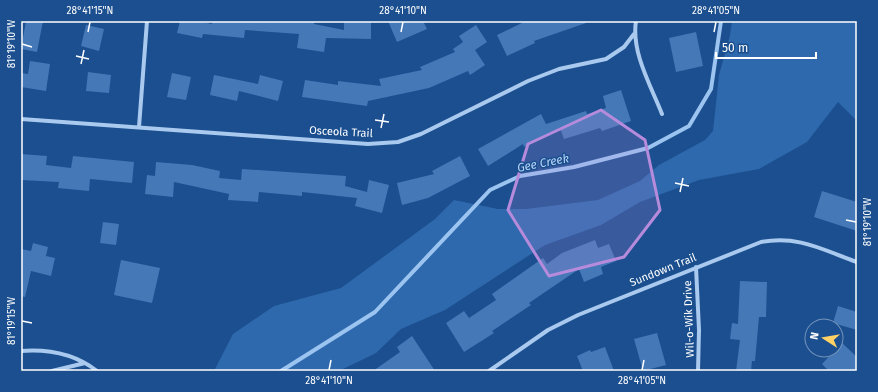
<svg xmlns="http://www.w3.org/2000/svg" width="878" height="392" viewBox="0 0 878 392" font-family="'Fira Sans',sans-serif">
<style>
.green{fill:#2e69ad}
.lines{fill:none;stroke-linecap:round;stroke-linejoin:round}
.stream{stroke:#9cc4f0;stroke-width:4}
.building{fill:#4478b7}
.minor{stroke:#a9c9ee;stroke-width:4}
.marked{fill:#b68bdc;fill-opacity:0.2;stroke:#b68bdc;stroke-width:3;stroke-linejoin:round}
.ticks{fill:none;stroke:#fff;stroke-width:1.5}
.labels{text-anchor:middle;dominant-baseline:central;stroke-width:3;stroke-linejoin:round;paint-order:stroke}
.street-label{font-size:11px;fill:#fff;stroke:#1b4f8f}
.water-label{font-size:12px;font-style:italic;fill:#b5d3f5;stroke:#1b4f8f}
.neatline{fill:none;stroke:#fff;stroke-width:1.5}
.ticks-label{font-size:10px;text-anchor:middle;fill:#fff}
</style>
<rect width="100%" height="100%" fill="#1b4f8f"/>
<path class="green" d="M732,21H857V121L838,102L807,142L759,169L699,180L640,202L601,225L545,245L445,310L401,329L376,353L339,371H214L233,334L274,306L341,288L435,219L454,200L498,209H526L598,200L640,181L659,165L705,140L713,131L719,75L730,35Z"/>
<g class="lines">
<path class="stream" d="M281,371L375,312L490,190L520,176L574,167L648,148L689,126L711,89L721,21"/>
</g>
<path class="building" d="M26,21H43L37,52L21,49Z
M180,21H198L212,24V21H314V24L344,30V21H371V39L326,38L324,52L297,48L299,34L245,30L244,38L203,34L202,38L177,33Z
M388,21H423L427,29L397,42Z
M526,21H586V23L534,41L535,43L507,56L497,35Z
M86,25L104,29L99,51L81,46Z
M476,25L487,42L475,50L485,65L470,75L468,71L429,88L368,101L367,106L302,97L305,80L338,85V81L381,86L379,79L422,70L420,67L455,52L453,49L463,42L459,36Z
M696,32L703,66L676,72L669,38Z
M30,61L50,64L46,91L21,87V73L28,74Z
M88,72L111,75L109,93L86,91Z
M172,73L191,77L186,100L167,97Z
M214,75L258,84L260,75L283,81L278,101L239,91L237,101L210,95Z
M621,90L631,121L602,131L600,128L564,139L560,128L524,147L523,144L488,166L478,149L541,114L546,124L586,111L587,114L606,108L603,96Z
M21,154L47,156L46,165L71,168L73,156L134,162L132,183L90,179L89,191L58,188L59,182L21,180Z
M460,156L470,176L428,198L402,205L397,183L434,174L432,171Z
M156,162L192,165L220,171L219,178L241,180L242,169L346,176L345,186L367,192L369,180L389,185L382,213L355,206L357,198L302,192V196L259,192L258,202L228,200L229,194L174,182L173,197L145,194L147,175L155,176Z
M822,191L857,202V231L814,217Z
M103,222L119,224L116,245L100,243Z
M595,240L598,248L609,244L616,261L601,267L603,274L584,282L579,269L529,303L531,305L492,331L494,333L464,352L446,323L464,311L469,318L496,300L492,294L543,258L547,264L562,253Z
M33,243L48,247L46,256L55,258L51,276L31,271L25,297L21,296V249L31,251Z
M121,260L160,268L152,303L114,295Z
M740,281L767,282L766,317H759L755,361H752L751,371H736L740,340L730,339L732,323L738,324Z
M838,306L857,312V330L833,323Z
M657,333L666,365L643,371L634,339Z
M412,336L435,371H373L400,352L397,347Z
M842,343L857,357V371H829L822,364Z
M605,347L614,371H583L577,356L590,350L591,352Z"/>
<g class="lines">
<path class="minor" d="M636,21C631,52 651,86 662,114
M21,119L368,144L398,142L421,134L528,81L559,69L606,59L624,47L634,34
M139,127L147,21
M696,267L699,330L698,371
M21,351C48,349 75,354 97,371
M52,371L85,363
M489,371L548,330L578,315L761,242C798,235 823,250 857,262"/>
</g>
<path class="marked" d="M601,110L645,140L660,210L624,257L549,276L508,210L528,144Z"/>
<path class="ticks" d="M88,32L90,22M401,32L403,22M714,32L716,22M22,44L32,47M76,56L89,59M81,64L84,50M375,120L389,122M381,128L384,114M675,183L689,186M680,192L683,178M846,220L856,222M22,321L32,323M329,370L331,360M642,370L644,360"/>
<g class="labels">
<g class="street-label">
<text transform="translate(341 132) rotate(3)">Osceola Trail</text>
<text transform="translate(663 270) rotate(-22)">Sundown Trail</text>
<text transform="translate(689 319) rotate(-92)">Wil-o-Wik Drive</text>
</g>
<g class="water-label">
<text transform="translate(543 163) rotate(-11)">Gee Creek</text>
</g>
</g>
<rect width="878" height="392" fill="none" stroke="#1b4f8f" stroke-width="44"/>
<g transform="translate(824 338) rotate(282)"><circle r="19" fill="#1b4f8f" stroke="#7695bc"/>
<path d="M0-3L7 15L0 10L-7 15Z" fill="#ffd166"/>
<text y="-6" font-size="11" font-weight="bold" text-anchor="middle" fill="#ffffff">N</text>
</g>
<path d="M716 52v6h100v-6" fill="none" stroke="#ffffff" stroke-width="2"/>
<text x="722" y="52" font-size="12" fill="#ffffff" stroke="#1b4f8f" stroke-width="3" paint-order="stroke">50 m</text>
<rect x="22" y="22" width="834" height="348" class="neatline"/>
<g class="ticks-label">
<text x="90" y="14">28°41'15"N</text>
<text x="403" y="14">28°41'10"N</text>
<text x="716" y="14">28°41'05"N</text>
<text transform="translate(11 44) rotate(-90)" y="4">81°19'10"W</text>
<text transform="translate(867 222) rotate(-90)" y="4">81°19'10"W</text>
<text transform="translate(11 321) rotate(-90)" y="4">81°19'15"W</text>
<text x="329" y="384">28°41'10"N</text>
<text x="642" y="384">28°41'05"N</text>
</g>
</svg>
